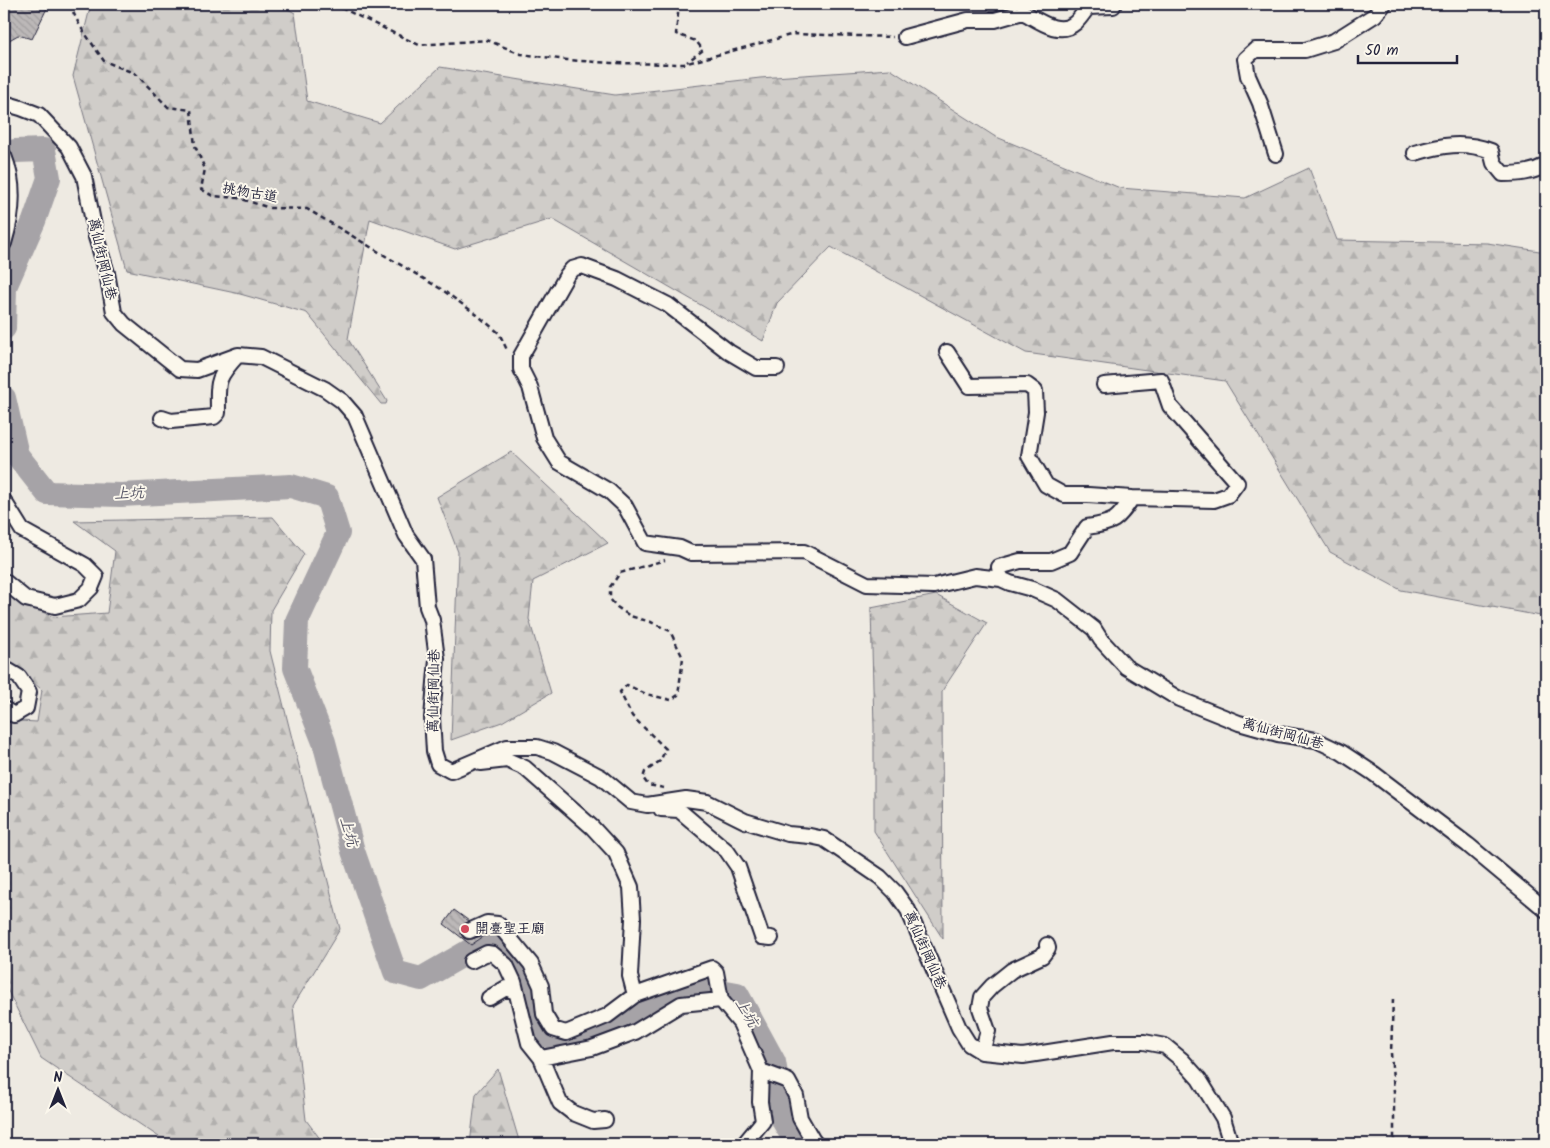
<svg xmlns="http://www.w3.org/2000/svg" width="1550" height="1148" viewBox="0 0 1550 1148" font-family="Kalam,'LXGW WenKai TC',sans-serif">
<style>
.forest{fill:url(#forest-firs);stroke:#797882}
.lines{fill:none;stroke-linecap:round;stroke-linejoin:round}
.river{stroke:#a6a3a7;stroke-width:24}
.building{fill:url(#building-back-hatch);stroke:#22223b}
.minor-casing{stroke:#22223b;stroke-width:18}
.path{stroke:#22223b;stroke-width:2.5;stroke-dasharray:5 4;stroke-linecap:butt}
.minor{stroke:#fbf7ec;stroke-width:14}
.poi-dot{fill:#d1495b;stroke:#fbf7ec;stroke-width:2}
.labels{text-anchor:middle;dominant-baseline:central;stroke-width:4;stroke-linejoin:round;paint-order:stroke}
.street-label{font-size:14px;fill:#22223b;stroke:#fbf7ec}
.poi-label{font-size:14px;fill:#22223b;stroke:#fbf7ec;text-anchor:start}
.water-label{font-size:15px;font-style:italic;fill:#575666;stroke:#fbf7ec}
</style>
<defs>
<pattern id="forest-firs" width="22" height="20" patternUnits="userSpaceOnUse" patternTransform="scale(1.25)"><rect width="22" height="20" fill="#d0cdc9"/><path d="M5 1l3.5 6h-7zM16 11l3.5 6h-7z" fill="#b2b0ae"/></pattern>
<pattern id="building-back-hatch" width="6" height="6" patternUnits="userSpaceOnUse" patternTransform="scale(1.25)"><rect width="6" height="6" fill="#bcb8b8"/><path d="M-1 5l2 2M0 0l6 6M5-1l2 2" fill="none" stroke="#a19e9f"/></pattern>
</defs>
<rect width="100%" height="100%" fill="#eeeae2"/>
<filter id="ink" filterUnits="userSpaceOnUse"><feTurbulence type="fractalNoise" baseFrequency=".02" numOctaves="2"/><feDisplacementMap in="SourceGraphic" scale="10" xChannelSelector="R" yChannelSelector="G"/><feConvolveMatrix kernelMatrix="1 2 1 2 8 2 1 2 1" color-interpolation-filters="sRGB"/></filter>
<g filter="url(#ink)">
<path class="forest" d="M91,4H279L295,13L307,101L380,123L440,67L615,95L760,78L890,69L994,136L1120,188L1245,198L1309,168L1337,240L1487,243L1546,252V617L1401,590L1330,552L1225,381L1026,353L831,247L777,303L763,341L552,219L455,249L370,219L348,339L387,401L386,404H381L307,313L240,294L127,270L73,76Z
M511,452L608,543L533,581L529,619L551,693L502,722L451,740L458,552L437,497Z
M273,517L304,554L271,610L270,651L340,929L293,1006L306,1120L324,1144H197L159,1137L41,1058L4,983V720L37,722L42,690L4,656V593L53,617L107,613L115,551L74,521Z
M936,595L987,623L942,691L943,939L874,831V727L871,608Z
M498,1069L520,1144H470L476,1094Z"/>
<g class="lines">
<path class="river" d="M4,155L15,151L44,150L49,178L34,221L5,287L4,328
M4,398L17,455L47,493L121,495L291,486L327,497L338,533L297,621L295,668L324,742L353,851L395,972L421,979L473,949L493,939L513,954L528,980L539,1029L564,1046L639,1016L693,986L737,994L774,1062L784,1122L797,1144"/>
</g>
<path class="building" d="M4,4H49L32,39L18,35L4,43Z
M454,910L469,921L462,926L460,930L464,938L472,939L487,934L471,945L444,924Z"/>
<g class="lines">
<defs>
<path id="minor" d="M905,37L968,20H995L1023,12C1038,20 1059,37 1075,23C1080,19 1084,12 1088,7L1113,6L1114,4
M4,103L21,108L39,115L69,147L84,176L96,237L107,273L114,312L124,324L180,369L197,370L238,355L261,357L325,389L342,401L355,416L406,535L423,559L427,607L432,620L437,659L432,718L434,751L438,764L451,771L507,747H537L553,752L601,777L631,802L647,805L686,799L707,802L745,821L788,834L810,836L824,839L880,877L895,892L908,910L959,1028L969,1044L982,1052L1023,1056L1113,1042H1144L1165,1046L1182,1060L1199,1079L1223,1118L1231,1144
M1415,153C1442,145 1463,141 1491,151L1494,163L1503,174C1519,174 1532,173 1546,165
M1276,154L1260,103L1248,76L1245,59L1255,50H1305L1334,41L1375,15L1384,4
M4,156C16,185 13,214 4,243
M947,352L969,386L1027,385L1035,391L1036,412L1029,456L1046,485L1064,495H1088L1132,498C1117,521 1114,523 1087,527L1070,553L1051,561H1020L999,567L1001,579L1010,583L1032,589L1057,600L1094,629L1101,640L1126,667L1179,699L1239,723L1278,734L1316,740L1341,752L1373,773L1468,845L1546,910
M777,368H756L729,352L668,305L617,279L582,266L572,269L567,275L521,356V369L530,387L544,438L559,462L609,491L625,506L645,543L680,548L691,553L804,552L867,584L934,586L975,576L1001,579
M1104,385L1161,380L1170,406L1237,483L1228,495L1214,500L1132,498
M162,418L171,421L214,417L218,413C218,382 215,380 237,356
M4,501L22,530L85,565L96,576L91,588L79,600L55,606L26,599L4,581
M4,668L19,677L29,692L26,708L14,715L4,709
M481,763L507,760L525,768L592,827L616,853L631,887L633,919L630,976L635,995
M661,809L679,810L727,851L738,867L762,937L771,938
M469,931L487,923L498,924L531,964L541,986L544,1014L553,1029L566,1033L607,1016L635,995L712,968L716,972L721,1000L740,1023L761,1071L760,1102L763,1121L744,1144
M471,961L487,953L493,954L506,965L514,982L529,1043L541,1058L592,1048L635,1032L681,1004L721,1000
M489,998L506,988L517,993
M982,1052L988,1031L980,1008L982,997L992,986L1012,970L1042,956L1048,948L1047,945
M541,1058L560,1103L573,1113L593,1121L605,1120
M761,1071L788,1081L796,1096L800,1118L812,1139L816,1144"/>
</defs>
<use href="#minor" class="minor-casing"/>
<path class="path" d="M69,4L80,26L104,61L136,74L168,107L191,110L195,146L205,169L201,189L213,196L238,198L270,208L307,209L441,289L476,314L499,333L508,352
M333,4L419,45L487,40L521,54L567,60L611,63L684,64L794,34L893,37
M679,4L676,34L696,41L703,50L687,62
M664,788L648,785L643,778L645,772L660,761L666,749L632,716L620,692L627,685L646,694L671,700L678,695L683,658L670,631L651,622L630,616L617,607L610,599V587L620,573L665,560
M1393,999L1391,1053L1394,1092V1144"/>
<use href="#minor" class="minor"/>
</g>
</g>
<circle class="poi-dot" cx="465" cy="929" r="5"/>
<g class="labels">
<g class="street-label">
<text transform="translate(250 193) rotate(10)">挑物古道</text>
<text transform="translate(102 259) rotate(77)">萬仙街岡仙巷</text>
<text transform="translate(434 691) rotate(-89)">萬仙街岡仙巷</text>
<text transform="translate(1283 734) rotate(15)">萬仙街岡仙巷</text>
<text transform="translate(925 950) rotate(66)">萬仙街岡仙巷</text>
</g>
<g class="poi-label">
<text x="475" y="929">開臺聖王廟</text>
</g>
<g class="water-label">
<text transform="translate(129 494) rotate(-2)">上坑</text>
<text transform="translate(348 832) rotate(75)">上坑</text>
<text transform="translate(746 1013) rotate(60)">上坑</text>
</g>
</g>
<rect width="1550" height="1148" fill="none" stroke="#fbf7ec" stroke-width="20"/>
<rect x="10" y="10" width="1530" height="1128" fill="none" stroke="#22223b" stroke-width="2" filter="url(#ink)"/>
<g transform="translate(58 1090)" stroke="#fbf7ec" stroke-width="4" paint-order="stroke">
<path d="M0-4L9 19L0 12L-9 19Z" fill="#22223b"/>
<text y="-8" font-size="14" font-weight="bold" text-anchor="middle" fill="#22223b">N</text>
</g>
<path d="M1358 55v8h99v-8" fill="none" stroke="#22223b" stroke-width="2.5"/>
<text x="1365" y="55" font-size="15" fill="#22223b" stroke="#fbf7ec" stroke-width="4" paint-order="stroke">50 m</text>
</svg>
